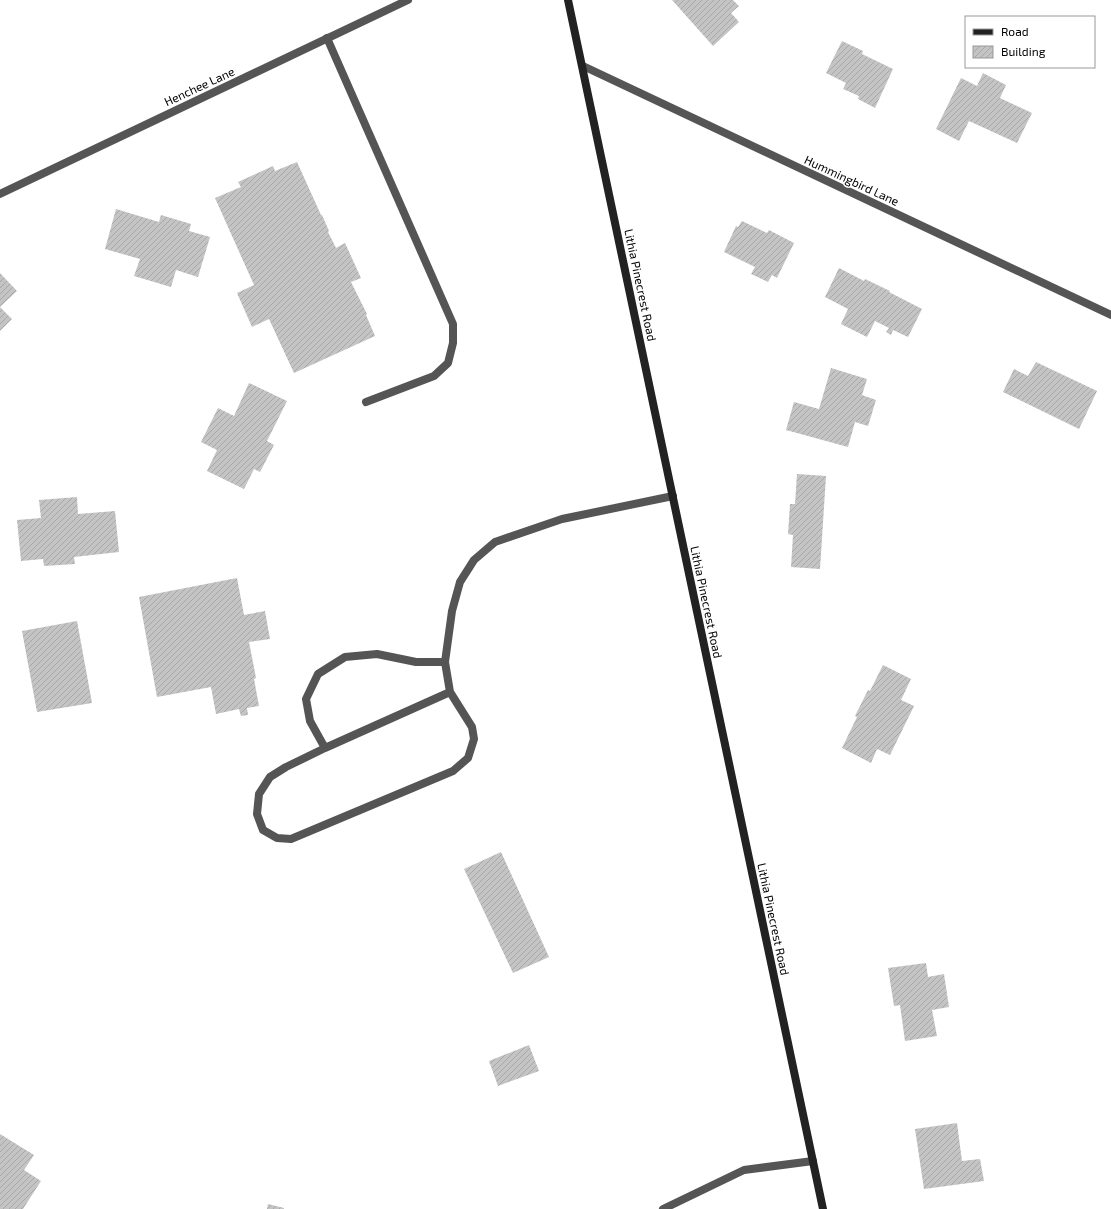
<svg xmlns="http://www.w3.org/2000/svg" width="1111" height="1209" viewBox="0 0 1111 1209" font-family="'Exo 2',sans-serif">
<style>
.building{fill:url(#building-hatch)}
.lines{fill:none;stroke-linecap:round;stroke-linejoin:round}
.lane{stroke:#555;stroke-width:8}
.street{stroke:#555;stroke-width:8}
.secondary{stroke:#222;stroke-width:8}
.labels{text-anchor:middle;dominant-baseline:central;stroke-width:3;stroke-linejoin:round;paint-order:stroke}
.street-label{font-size:12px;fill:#000;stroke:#fff}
</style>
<defs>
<pattern id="building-hatch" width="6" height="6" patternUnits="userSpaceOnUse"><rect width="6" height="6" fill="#c4c4c4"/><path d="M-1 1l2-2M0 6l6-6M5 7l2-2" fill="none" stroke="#a7a7a7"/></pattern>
</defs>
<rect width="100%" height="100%" fill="#fff"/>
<path class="building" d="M672,0H733L739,6L731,13L739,22L713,46Z
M842,41L863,51L862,54L893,69L875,108L858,99L859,96L843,89L846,83L826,73Z
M983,73L1006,85L1000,98L1032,113L1017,143L969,121L959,141L936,129L961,78L977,86Z
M297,162L321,215H322L329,231L328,232L336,248L345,243L361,278L351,282L367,314L366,315L375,336L294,373L269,319L252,327L237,293L254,285L215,198L241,187L238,182L273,166L275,171Z
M116,209L159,222L161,215L191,224L189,231L210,237L198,277L176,270L171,287L134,276L140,259L105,249Z
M742,221L767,233L769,230L794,243L777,278L772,275L768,282L751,274L755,267L724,252L736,226L738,227Z
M839,268L864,281L865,279L890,291L889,292L922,309L908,337L893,330L891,335L886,332L889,328L875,321L867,337L841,324L848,309L825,297Z
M0,273L17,291L0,307Z
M0,307L12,319L0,331Z
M1036,362L1097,391L1079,429L1003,392L1014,369L1028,376Z
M831,368L867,379L862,395L876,400L868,426L855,422L848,447L786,430L794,402L819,409Z
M249,383L287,401L267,441L274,445L260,472L254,469L244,489L207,471L217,450L201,442L218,408L234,416Z
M797,474L826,476L820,569L791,567L793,535L788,534L790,504H795Z
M77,497L78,514L115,511L119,552L74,557L75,564L44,566L43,559L21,561L17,520L41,518L39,500Z
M237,578L244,615L265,611L270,639L249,642L256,678L254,679L259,706L247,708L248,715L241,716L239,709L216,714L211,687L157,697L139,597Z
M77,621L92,703L37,712L22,631Z
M883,665L911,679L901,700L914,706L890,755L877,749L871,763L842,748L857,717L855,716L868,690L870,691Z
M501,852L549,957L513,973L464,869Z
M926,963L928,977L944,974L949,1007L932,1010L937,1036L905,1041L900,1005L894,1006L888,968Z
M529,1045L539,1071L498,1086L489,1061Z
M957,1123L962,1161L980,1159L984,1181L924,1189L915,1129Z
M0,1134L34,1155L24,1170L41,1181L23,1209H0Z
M268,1204L284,1208V1209H267Z"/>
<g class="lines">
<path class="lane" d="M327,38L453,324V343L448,363L434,376L366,402
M450,692L325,748L286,767L270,777L259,794L257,814L263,830L277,838L291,839L453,771L468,758L474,739L472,727L450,692L445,662L452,611L460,582L474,560L495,542L562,519L673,496
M325,748L310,721L306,699L318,674L345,657L377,654L416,662H445
M663,1209L744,1170L813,1161"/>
<path class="street" d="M583,66L1111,315
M0,194L408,0"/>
<path class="secondary" d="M568,0L823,1209"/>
</g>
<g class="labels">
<g class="street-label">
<text transform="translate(199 86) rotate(-25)">Henchee Lane</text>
<text transform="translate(852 180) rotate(25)">Hummingbird Lane</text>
<text transform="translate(641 285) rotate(78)">Lithia Pinecrest Road</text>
<text transform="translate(707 602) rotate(78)">Lithia Pinecrest Road</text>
<text transform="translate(774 919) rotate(78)">Lithia Pinecrest Road</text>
</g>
</g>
<rect x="965" y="16" width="130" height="52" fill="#ffffff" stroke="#999999"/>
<rect x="973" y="29" width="20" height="6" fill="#222222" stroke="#999999"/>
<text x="1001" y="36" font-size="12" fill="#000000">Road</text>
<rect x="973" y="46" width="20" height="12" fill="url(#building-hatch)" stroke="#999999"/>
<text x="1001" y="56" font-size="12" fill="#000000">Building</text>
</svg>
